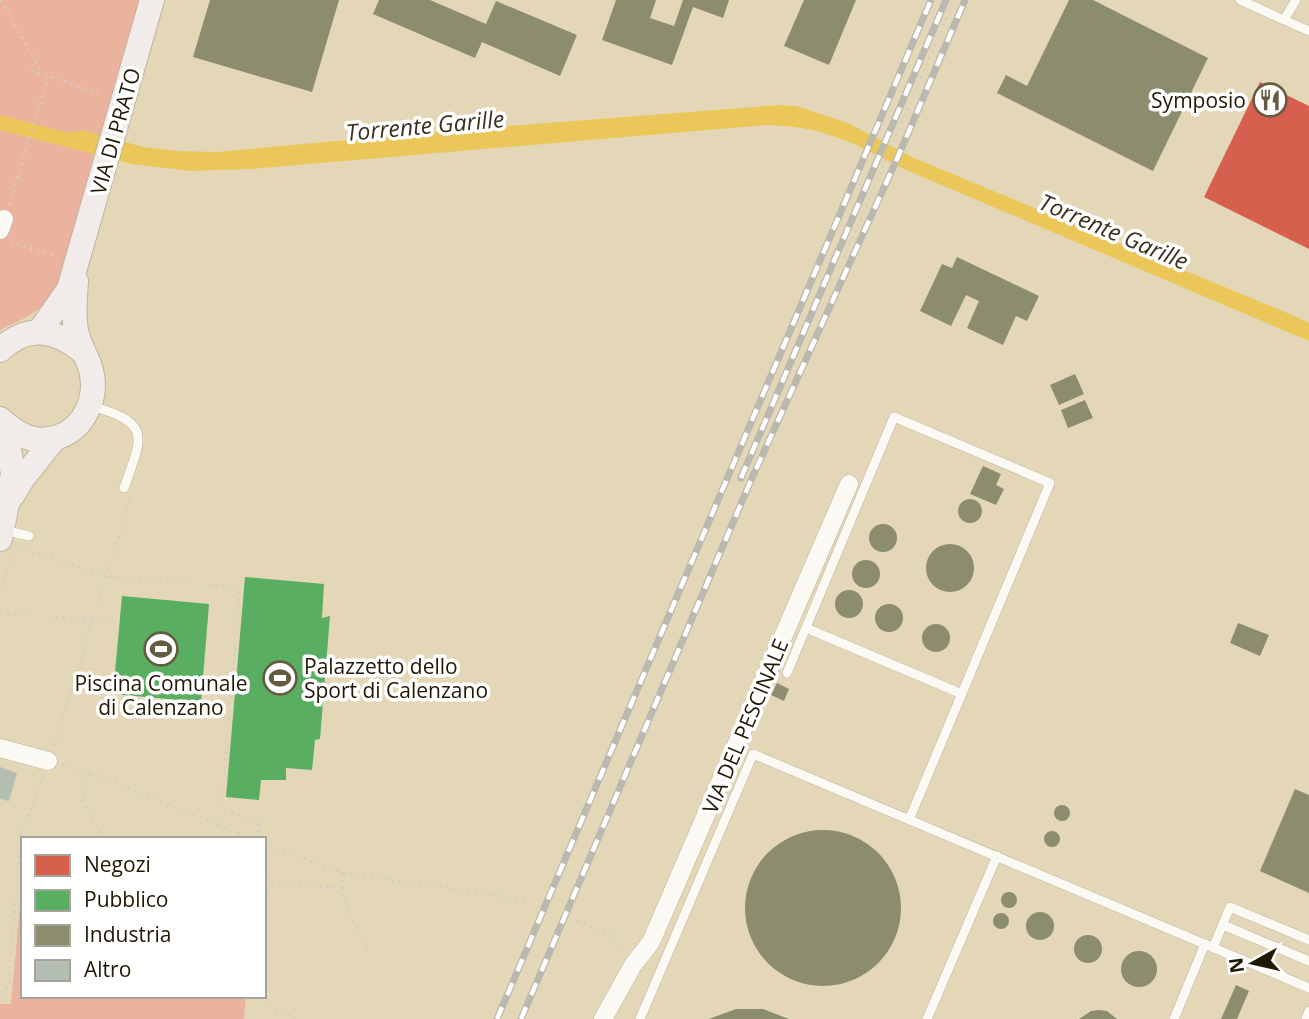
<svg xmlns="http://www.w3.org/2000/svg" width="1309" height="1019" viewBox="0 0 1309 1019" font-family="'Open Sans',sans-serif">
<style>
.green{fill:#ebb29d}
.water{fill:#ebc658}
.shops{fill:#d6604d}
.public{fill:#5aae61}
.industry{fill:#8c8c6e}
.building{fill:#b4beb2}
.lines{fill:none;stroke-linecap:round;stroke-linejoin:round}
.service-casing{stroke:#beb49a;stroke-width:10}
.minor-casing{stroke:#beb49a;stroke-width:19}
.secondary-casing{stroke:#beb49a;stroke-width:26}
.path{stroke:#d1cec4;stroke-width:2.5;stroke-dasharray:2 5;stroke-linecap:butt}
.service{stroke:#fbf9f4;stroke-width:9}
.minor{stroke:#fbf9f4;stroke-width:18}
.secondary{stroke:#f1ecea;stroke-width:24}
.rail-casing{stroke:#bbb8b0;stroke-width:7}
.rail{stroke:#fff;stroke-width:4.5;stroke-dasharray:13;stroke-linecap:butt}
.labels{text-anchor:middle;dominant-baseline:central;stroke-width:7;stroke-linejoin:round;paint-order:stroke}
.poi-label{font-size:21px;fill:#201802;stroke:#fff;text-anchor:end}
.street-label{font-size:21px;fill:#201802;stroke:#fff}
.water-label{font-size:23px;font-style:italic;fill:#39311b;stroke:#fff}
</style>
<rect width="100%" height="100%" fill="#e4d7b7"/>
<path class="green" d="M0,0H141L61,279L45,305L25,318L0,330Z
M23,870V996H246L244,1019H0V1004H11Z"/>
<path class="water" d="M779,105L796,106L848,123L914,158L1292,315L1309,323V341L904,169C857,144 822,126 767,125L250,169L190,171L132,164L0,130V115L68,133L82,130L143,147L177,151L217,152L468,129Z"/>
<path class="shops" d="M1260,82L1309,106V249L1204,197Z"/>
<path class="public" d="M245,577L324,584L322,618L330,616L320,739L315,740L312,770L286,768V780H261L259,800L226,797Z
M122,596L209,604L201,702L113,694Z"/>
<path class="industry" d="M210,0H339L312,92L193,57Z
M379,0H430L486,24L496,1L577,35L560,76L482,42L475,58L373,14Z
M616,0H656L650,18L674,26L683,0H729L723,18L693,7L672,65L602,40Z
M804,0H856L829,65L784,46Z
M1069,0H1093L1208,58L1153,171L997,93L1006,75L1027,86Z
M957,257L1039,296L1027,321L1016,316L1003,345L967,328L979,301L966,295L951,326L920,311L942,264L952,268Z
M1075,374L1084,394L1059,405L1050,385Z
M1085,400L1093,418L1068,428L1061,410Z
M983,466L1001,474L996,485L1004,489L996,505L970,494Z
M958 511a12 12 0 1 1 24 0a12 12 0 1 1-24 0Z
M869 538a14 14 0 1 1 28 0a14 14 0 1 1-28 0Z
M926 568a24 24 0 1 1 48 0a24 24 0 1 1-48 0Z
M852 574a14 14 0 1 1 28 0a14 14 0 1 1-28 0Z
M835 604a14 14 0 1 1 28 0a14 14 0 1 1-28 0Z
M875 618a14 14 0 1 1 28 0a14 14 0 1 1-28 0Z
M1238,623L1269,635L1260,656L1230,643Z
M922 638a14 14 0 1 1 28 0a14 14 0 1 1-28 0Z
M777,683L789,689L784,701L771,695Z
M1295,789L1309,795V893L1260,871Z
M1054 813a8 8 0 1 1 16 0a8 8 0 1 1-16 0Z
M745 908a78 78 0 1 1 156 0a78 78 0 1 1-156 0Z
M1044 839a8 8 0 1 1 16 0a8 8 0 1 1-16 0Z
M1001 900a8 8 0 1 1 16 0a8 8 0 1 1-16 0Z
M1026 926a14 14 0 1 1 28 0a14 14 0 1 1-28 0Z
M993 921a8 8 0 1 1 16 0a8 8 0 1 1-16 0Z
M1074 949a14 14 0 1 1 28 0a14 14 0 1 1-28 0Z
M1121 969a18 18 0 1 1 36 0a18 18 0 1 1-36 0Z
M1236,985L1249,991L1237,1019H1221Z
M736,1009H763L789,1019H709Z
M1099,1010L1107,1011L1117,1019H1079L1091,1011Z"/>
<path class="building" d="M0,767L17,773L9,801L0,799Z"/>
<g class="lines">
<defs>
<path id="service" d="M1240,0L1284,20
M1296,0L1284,20L1309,31
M91,406C153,423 142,437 124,488
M4,530L29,536
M806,628L962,694
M787,673L894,417L1050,483L909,820
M1223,925L1309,961
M1213,948L1230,907L1309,940
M640,1019L753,754L1309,988
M927,1019L997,856
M1174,1019L1205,944
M1306,1019L1309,1011"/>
<path id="minor" d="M0,230L4,219
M0,748L48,761
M603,1019L633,965L651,942L849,484"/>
<path id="secondary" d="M39,332L69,289L152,0
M0,350C27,324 55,329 82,351
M0,419C18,435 34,445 58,437C85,428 98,397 91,370C87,356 79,345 76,330C73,314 75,297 76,281
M12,496L23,478L55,438
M0,539L13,474L5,424"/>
</defs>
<use href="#service" class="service-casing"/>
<use href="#minor" class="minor-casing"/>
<use href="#secondary" class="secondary-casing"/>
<path class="path" d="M1,0L42,73
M31,70L100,94H104
M9,205L48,77
M10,243L58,256
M844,258L954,0
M18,548L86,569L92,574L240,588L223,792L224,813
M0,594L12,554
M0,613L119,622
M54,745L131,497
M62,765L89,772L252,839
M89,773L82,802L102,836L120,839
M217,825L224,813H235L259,826V839
M259,826L265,816
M264,844L343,873L502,896L528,903
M264,873L271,882L264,901
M343,873C340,905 357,929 373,957
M271,882L342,888
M577,921L613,935L623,950
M262,996L264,1005L301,1019
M0,1000L4,999L8,984L21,836L44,774"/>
<use href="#service" class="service"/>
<use href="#minor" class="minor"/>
<use href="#secondary" class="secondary"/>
<defs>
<path id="rail" d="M741,478L946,0
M497,1019L931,0
M521,1019L752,478L897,159L965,0"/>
</defs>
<use href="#rail" class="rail-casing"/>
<use href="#rail" class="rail"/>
</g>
<defs>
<symbol id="restaurant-ring" viewBox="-11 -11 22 22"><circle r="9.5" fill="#fff" stroke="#655b41" stroke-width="1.5"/><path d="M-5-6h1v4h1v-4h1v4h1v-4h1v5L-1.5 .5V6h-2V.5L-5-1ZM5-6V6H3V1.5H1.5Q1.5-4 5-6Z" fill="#655b41"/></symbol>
<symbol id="stadium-ring" viewBox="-11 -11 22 22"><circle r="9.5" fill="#fff" stroke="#655b41" stroke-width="1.5"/><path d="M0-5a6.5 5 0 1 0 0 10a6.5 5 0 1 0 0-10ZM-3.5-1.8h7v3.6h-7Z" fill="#655b41"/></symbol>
</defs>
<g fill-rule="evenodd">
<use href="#restaurant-ring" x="1251" y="81" width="38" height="38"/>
<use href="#stadium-ring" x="142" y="630" width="38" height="38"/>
<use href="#stadium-ring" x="261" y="659" width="38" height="38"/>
</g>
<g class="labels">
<g class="poi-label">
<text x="1246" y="100">Symposio</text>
<text x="304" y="666" text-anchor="start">Palazzetto dello<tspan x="304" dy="24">Sport di Calenzano</tspan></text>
<text x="161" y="683" text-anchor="middle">Piscina Comunale<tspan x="161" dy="24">di Calenzano</tspan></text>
</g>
<g class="street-label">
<text transform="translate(115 131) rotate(-74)">VIA DI PRATO</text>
<text transform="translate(745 726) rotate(-67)">VIA DEL PESCINALE</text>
</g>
<g class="water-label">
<text transform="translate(425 125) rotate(-5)">Torrente Garille</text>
<text transform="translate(1114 231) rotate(23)">Torrente Garille</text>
</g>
</g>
<rect x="21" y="837" width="245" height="161" fill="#ffffff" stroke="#a6a39a" stroke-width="2"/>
<rect x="35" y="855" width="35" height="21" fill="#d6604d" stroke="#a6a39a" stroke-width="2"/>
<text x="84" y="872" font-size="21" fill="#201802">Negozi</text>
<rect x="35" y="890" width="35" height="21" fill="#5aae61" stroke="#a6a39a" stroke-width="2"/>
<text x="84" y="907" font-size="21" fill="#201802">Pubblico</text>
<rect x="35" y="925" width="35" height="21" fill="#8c8c6e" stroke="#a6a39a" stroke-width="2"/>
<text x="84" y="942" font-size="21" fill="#201802">Industria</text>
<rect x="35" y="960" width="35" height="21" fill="#b4beb2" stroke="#a6a39a" stroke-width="2"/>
<text x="84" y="977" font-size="21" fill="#201802">Altro</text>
<g transform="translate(1253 963) rotate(262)" stroke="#ffffff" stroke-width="5" paint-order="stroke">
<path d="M0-5L12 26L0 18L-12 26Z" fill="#201802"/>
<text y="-10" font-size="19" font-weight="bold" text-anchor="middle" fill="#201802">N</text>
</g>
</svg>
